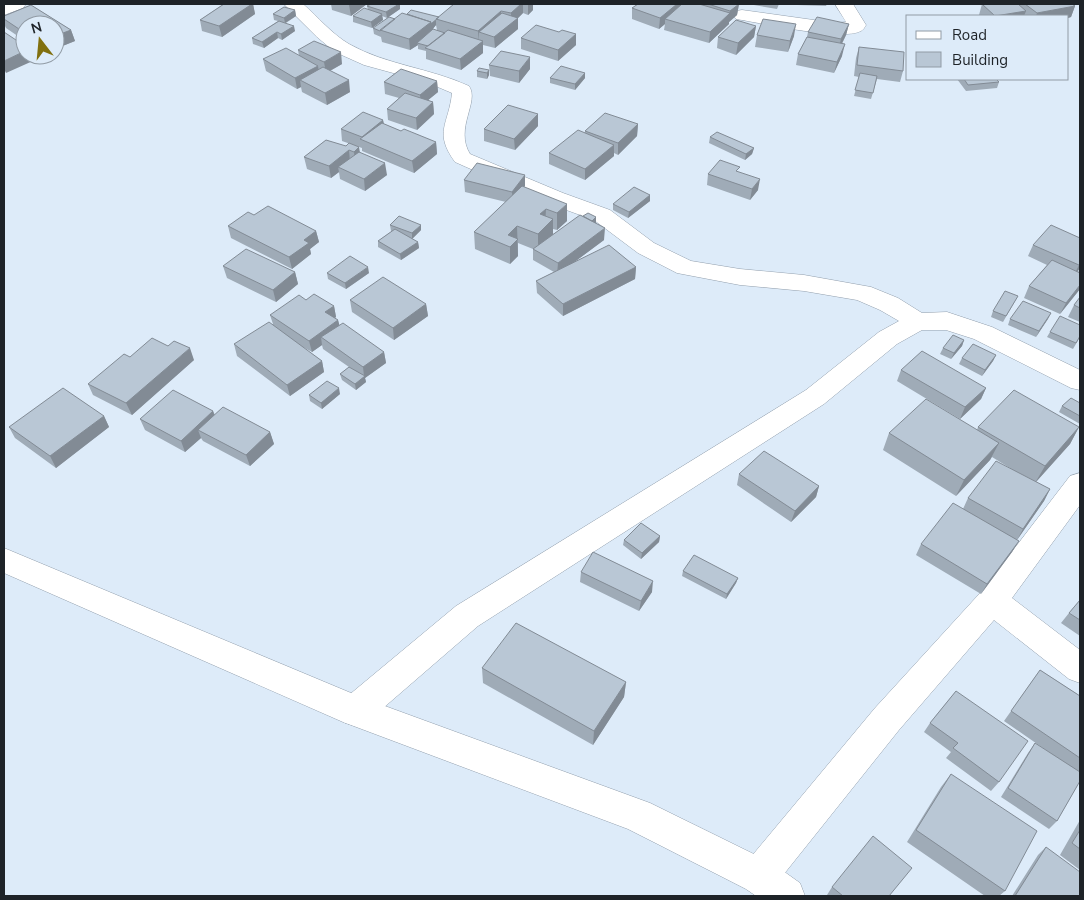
<svg xmlns="http://www.w3.org/2000/svg" width="1084" height="900" viewBox="0 0 1084 900" font-family="'Nunito Sans',sans-serif">
<style>
.lines{fill:none;stroke-linecap:round;stroke-linejoin:round}
.street-casing{stroke:#929fad;stroke-width:1}
.secondary-casing{stroke:#929fad;stroke-width:1}
.street{fill:#fff;fill-rule:evenodd}
.secondary{fill:#fff;fill-rule:evenodd}
.wall{fill:#9fabb7;fill-rule:evenodd}
.shaded-wall{fill:#828b95}
.building{fill:#b9c7d5;stroke:#828b95}
</style>
<rect width="100%" height="100%" fill="#ddebf9"/>
<g class="lines">
<defs>
<path id="street" d="M4,4H26L23,8L4,15Z
M284,4H303C318,17 332,34 349,44C386,65 430,68 469,86C480,102 454,128 470,154L563,193L610,210L654,243L691,261L740,269L804,275L871,287L898,298L922,313L947,312L992,327L1080,370V390L1071,388L974,339L946,330H922L897,344L824,404L478,626L367,722L355,726L343,722L338,711L343,700L456,606L806,390L879,332L899,321L880,310L857,300L804,291L740,285L677,273L638,253L594,220L547,203L455,162C433,132 449,124 452,93L426,82L364,65L335,52L317,37Z
M835,4H853L866,25C865,27 863,30 861,31C843,41 765,24 742,20L736,19L733,15L736,11L742,10L835,23L846,22Z
M1080,473V505L1012,598L1080,650V683L1069,679L994,620L899,730L772,889L759,894L746,889L741,876L746,863L875,708L981,592L1070,476Z"/>
<path id="secondary" d="M4,548L363,698L650,803L772,863L800,883L805,896H756L746,889L628,829L343,722L4,573Z"/>
</defs>
<use href="#street" class="street-casing"/>
<use href="#secondary" class="secondary-casing"/>
<use href="#street" class="street"/>
<use href="#secondary" class="secondary"/>
</g>
<path class="wall" d="M220,4H253L255,14L222,37L202,31L200,20L222,5Z
M331,4H367L351,16L332,10Z
M454,4H533V10L528,15L523,13L518,18V29L495,48L483,45V53L461,70L426,59V51L418,49V45L410,50L382,42L381,37L374,34L373,28L407,14L439,17ZM436,25L437,30H432Z
M638,4H739L737,15L729,22V24L709,43L664,30L665,24L659,29L632,19V8Z
M748,4H779L777,9Z
M797,4H827L826,6L797,5Z
M982,4H1072L1075,6L1071,17L1068,18V16H980L979,15Z
M31,5L71,30L75,41L55,49V25H25V41L6,28L4,24V16Z
M367,6L400,9L387,18L382,16L383,20L372,28L353,22V16L368,10Z
M295,10L296,16L286,23L295,31L282,40L278,38L264,48L253,44L252,38L278,21L274,20L273,14Z
M849,24L846,35L842,44V56L834,73L796,65L798,54L807,37L808,32Z
M756,26L754,37L736,55L717,48L718,37Z
M559,32L576,34V45L558,61L521,49V38Z
M757,35L794,36L788,52L755,47Z
M859,47L903,71L900,82L877,79L871,99L854,96L859,77L854,76L856,58Z
M298,50L342,64L330,71L350,92L327,105L302,92L301,87L297,89L266,71L263,59L299,56Z
M489,65L530,69L519,83L490,76Z
M489,70V75L487,79L477,77V71Z
M550,78H585L575,90L550,83Z
M957,79H996L999,82L997,88L966,91Z
M437,81L438,92L428,100L433,102L434,114L417,130L388,120L387,109L399,98L385,94L384,82Z
M383,120L384,124L401,131L436,142L437,154L414,173L362,151V148L342,141L341,129Z
M638,124L637,136L618,155L614,153V156L585,180L549,164V153L585,132V131Z
M538,126L515,150L484,141V129Z
M710,137L754,148L752,154L745,160L709,143Z
M326,140L360,152L387,175L365,191L340,179L339,172L331,178L307,169L304,157Z
M739,172L758,190L750,200L707,185L708,174Z
M525,175L524,187L567,221L557,230L553,229V234L583,216L596,217V223L604,240L573,263L636,267L635,279L563,316L537,293L536,281L554,272L533,260V249L518,243V256L510,264L475,249L474,232L506,202L465,192L464,180Z
M650,195V201L628,218L613,210V204Z
M254,215L316,231L319,242L310,249L311,254L292,269L231,238L228,226Z
M390,225L421,230L412,239L418,242L419,248L401,260L378,247V241L392,231H391Z
M1080,238V268L1078,271L1080,273V289L1060,314L1024,298L1029,286L1047,265L1028,256L1033,245Z
M223,266L295,272L298,284L276,302L227,278Z
M327,273H369L346,289L328,279Z
M1018,296L1003,322L991,317L993,311Z
M1080,297V322L1068,317L1074,305Z
M306,300L334,306L336,317L335,318L338,320L339,325L384,352L386,363L365,378L366,382L356,390L342,380L340,374L349,367L323,349L322,345L312,352L301,346L322,361L324,372L290,396L237,356L234,344L273,324L270,315Z
M350,300L426,304L428,316L394,340L352,312Z
M1051,313L1036,337L1008,325L1010,319Z
M1080,325V337L1073,349L1047,337L1050,332Z
M964,340L962,346L951,359L940,354L943,348Z
M996,355L993,361L982,376L959,364L962,358Z
M130,357L194,360L132,415L93,395L88,384Z
M901,370L986,388L981,399L960,419L897,381Z
M340,394L322,409L310,401L309,395Z
M1080,403V424L1059,412L1062,406Z
M213,411L215,415L270,432L274,444L250,466L203,441L201,438L185,452L145,430L140,419Z
M104,416L109,427L56,468L15,438L9,427Z
M978,427H1079L1070,444L1036,482L1050,489L1044,501L1017,540L1019,541L1012,552L981,594L916,555L921,544L963,509L968,498L1018,473L992,457L990,460L956,496L883,450L889,433L977,430Z
M739,474L819,486L816,497L791,522L737,485Z
M660,536L659,542L641,559L623,545L624,540Z
M683,571L738,578L736,583L726,599L682,576Z
M581,572L652,592L639,611L580,582Z
M1080,600V636L1061,623L1069,613Z
M482,668L626,682L624,697L593,745L483,683Z
M1040,670L1080,696V781L1057,821L1049,829L1001,797L1028,753L1035,743L1053,755L1004,721Z
M956,691L999,782L991,791L946,758L951,752L924,732L930,723Z
M951,774L1005,891L999,896H985L907,842L941,787Z
M1080,820V870L1060,855Z
M1046,847L1080,896H1012L1038,855Z
M832,887L889,896H829L827,895Z"/>
<path class="shaded-wall" d="M252,4H253L255,14L222,37L219,26Z
M350,4H367L351,16L349,5Z
M399,4H400V9L387,18L386,12Z
M521,4H523V13L518,18V29L495,48L494,37L511,23V13Z
M528,4H533V10L528,15Z
M677,4H684L665,19V24L659,29L660,18Z
M739,4L737,15L729,22V24L709,43L710,32L729,14L730,11Z
M1075,6L1071,17L1068,18V16H1036L1037,13Z
M295,10L296,16L285,23L284,18Z
M501,11V22L479,32V42L478,31Z
M1026,11L1024,16H995Z
M382,14L383,20L372,28L371,22Z
M436,20V25L432,30V33L417,43L418,45L410,50L409,39L431,22Z
M796,24L794,36L788,52L790,41Z
M849,24L846,35L838,51L841,39Z
M294,26L295,31L282,40L281,34Z
M756,26L754,37L736,55L738,43Z
M71,30L75,41L55,49V36Z
M277,32L278,38L264,48L262,42Z
M576,34V45L558,61V50Z
M483,41V53L461,70L460,59Z
M845,44L842,56L834,73L837,62Z
M25,51V55H33L35,60L6,73L4,69V61Z
M341,52L342,64L326,73L324,62Z
M530,57V69L519,83V71Z
M318,66L320,78L300,80L301,87L297,89L295,78Z
M489,70V75L487,79V73Z
M585,73V78L575,90V84Z
M349,80L350,92L327,105L325,93Z
M437,81L438,92L421,106L420,95Z
M433,102L434,114L417,130L416,118Z
M538,114V126L515,150L514,139Z
M383,120L385,131L362,140V137Z
M638,124L637,136L618,155V143Z
M436,142L437,154L414,173L412,161Z
M614,145V156L585,180V169Z
M359,147L361,159L355,163L354,152Z
M754,148L752,154L745,160L746,154Z
M349,150L350,162L338,167L339,172L331,178L329,166Z
M385,163L387,175L365,191L364,179Z
M525,175V186L513,204L512,192Z
M760,179L758,190L750,200L752,189Z
M650,195V201L628,218L629,212Z
M567,204V221L557,230V213Z
M546,209L545,226L540,214Z
M596,217V223L588,224Z
M553,219V236L538,251V234Z
M421,225V230L412,239V233Z
M517,226L518,256L510,264V247L508,235Z
M605,228L604,240L557,275L558,263Z
M316,231L319,242L310,249L311,254L292,269L289,257L304,240Z
M418,242L419,248L401,260L400,254Z
M1080,264V268L1073,277L1079,265Z
M368,267L369,273L346,289L345,283Z
M636,267L635,279L563,316V304Z
M295,272L298,284L276,302L273,290Z
M1080,285V289L1060,314L1066,303Z
M426,304L428,316L394,340L393,328Z
M334,306L336,317L328,323L325,312Z
M1051,313L1048,319L1036,337L1039,331Z
M338,320L341,331L321,337L322,345L312,352L309,341Z
M964,340L962,346L951,359L954,353Z
M190,348L194,360L132,415L126,403Z
M384,352L386,363L365,378L366,382L356,390L355,384L364,376L363,367Z
M996,355L993,361L982,376L985,370Z
M322,361L324,372L290,396L287,385Z
M339,388L340,394L322,409L321,403Z
M986,388L981,399L960,419L965,407Z
M213,411L217,423L198,430L201,438L185,452L181,441Z
M104,416L109,427L56,468L50,456Z
M1079,427L1070,444L1035,483L1045,466Z
M270,432L274,444L250,466L246,455Z
M999,443L990,460L956,496L964,480Z
M819,486L816,497L791,522L795,511Z
M1050,489L1044,501L1017,540L1023,529Z
M660,536L659,542L641,559L642,553Z
M1019,541L1012,552L981,594L987,584Z
M738,578L736,583L726,599L727,594Z
M653,581L652,592L639,611L641,601Z
M626,682L624,697L593,745L594,731Z"/>
<path class="building" d="M224,4H252L219,26L200,20Z
M371,4H399L386,12L367,6Z
M454,4H521L511,13L501,11L478,31L436,19Z
M638,4H677L660,18L632,8Z
M682,4H699L730,13L710,32L665,19Z
M708,4H739L730,11Z
M982,4H1018L1026,11L995,16Z
M1025,4H1072L1075,6L1037,13Z
M31,5L71,30L55,36V25H25V33L4,19V16Z
M284,7L295,10L284,18L273,14Z
M364,8L382,14L371,22L353,16Z
M411,10L439,17L431,24V22L407,14Z
M402,13L431,22L409,39L380,30Z
M502,13L518,18L494,37L479,32Z
M389,17L395,19L380,31L373,28Z
M817,17L849,24L841,39L808,32Z
M763,19L796,24L790,41L757,35Z
M736,20L756,26L738,43L718,37Z
M279,21L294,26L281,34L277,32L262,42L252,38Z
M536,25L559,32L562,30L576,34L558,50L521,38Z
M433,29L445,33L428,46L417,43Z
M448,30L483,41L460,59L425,48Z
M4,32L25,46V51L4,61Z
M807,37L845,44L837,62L798,54Z
M314,41L341,52L324,62L298,50Z
M859,47L904,52L903,71L857,65Z
M286,48L318,66L295,78L263,59Z
M501,51L530,57L519,71L489,65Z
M561,66L585,73L575,84L550,78Z
M323,67L349,80L325,93L300,80Z
M479,68L489,70L487,73L477,71Z
M401,69L437,81L420,95L384,82Z
M860,73L877,76L873,93L855,90Z
M964,79H996L999,82L968,85Z
M405,93L433,102L416,118L387,109Z
M508,105L538,114L514,139L484,129Z
M363,112L383,120L362,137L341,129Z
M605,113L638,124L618,143L585,131Z
M382,123L401,131L404,129L436,142L412,161L360,139Z
M578,130L614,145L585,169L549,153Z
M717,132L754,148L746,154L710,137Z
M326,140L346,146L349,143L359,147L354,152L349,150L329,166L304,157Z
M359,152L385,163L364,179L338,167Z
M720,160L740,167L736,171L760,179L752,189L708,174Z
M477,163L525,175L512,192L464,180Z
M522,186L567,204L557,213L546,209L540,214L553,219L538,234L517,226L508,235L518,239L510,247L474,232Z
M634,187L650,195L629,212L613,204Z
M268,206L316,231L304,240L309,243L289,257L228,226L248,212L254,215Z
M588,213L596,217L592,221L583,216Z
M580,215L605,228L558,263L533,249Z
M399,216L421,225L412,233L390,225Z
M1051,225L1080,238V264L1079,265L1033,245Z
M395,229L418,242L400,254L378,241Z
M609,245L636,267L563,304L536,281Z
M246,249L295,272L273,290L223,266Z
M350,256L368,267L345,283L327,273Z
M1052,260L1080,273V285L1066,303L1029,286Z
M383,277L426,304L393,328L350,300Z
M1005,291L1018,296L1006,316L993,311Z
M314,294L334,306L325,312L338,320L309,341L270,315L299,295L306,300Z
M1080,297V308L1074,305Z
M1023,301L1051,313L1039,331L1010,319Z
M1060,316L1080,325V336L1076,343L1050,332Z
M269,322L322,361L287,385L234,344Z
M343,323L384,352L363,367L321,337Z
M953,335L964,340L954,353L943,348Z
M152,338L168,346L174,341L190,348L126,403L88,384L124,354L130,357Z
M973,344L996,355L985,370L962,358Z
M922,351L986,388L965,407L901,370Z
M349,367L365,376L355,384L340,374Z
M327,381L339,388L321,403L309,395Z
M63,388L104,416L50,456L9,427Z
M173,390L213,411L181,441L140,419Z
M1014,390L1079,427L1045,466L978,427Z
M1071,398L1080,403V416L1062,406Z
M926,399L999,443L964,480L889,433Z
M223,407L270,432L246,455L198,430Z
M764,451L819,486L795,511L739,474Z
M996,461L1050,489L1023,529L968,498Z
M953,503L1019,541L987,584L921,544Z
M641,523L660,536L642,553L624,540Z
M593,552L653,581L641,601L581,572Z
M694,555L738,578L727,594L683,571Z
M1080,600V620L1069,613Z
M516,623L626,682L594,731L482,668Z
M1040,670L1080,696V758L1011,711Z
M956,691L1028,741L999,782L953,748L958,743L930,723Z
M1035,743L1080,772V781L1057,821L1008,788Z
M951,774L1037,831L1005,891L916,830Z
M1080,830V849L1072,843Z
M873,836L912,868L889,896H843L832,887Z
M1046,847L1080,872V896H1015Z"/>
<rect width="1084" height="900" fill="none" stroke="#1e2328" stroke-width="10"/>
<rect x="906" y="15" width="162" height="65" fill="#ddebf9" stroke="#919ba5"/>
<rect x="916" y="31" width="25" height="8" fill="#ffffff" stroke="#919ba5"/>
<text x="952" y="40" font-size="15" fill="#1e2328">Road</text>
<rect x="916" y="52" width="25" height="15" fill="#b9c7d5" stroke="#919ba5"/>
<text x="952" y="65" font-size="15" fill="#1e2328">Building</text>
<g transform="translate(40 40) rotate(344)"><circle r="24" fill="#ddebf9" stroke="#919ba5"/>
<path d="M0-4L9 19L0 12L-9 19Z" fill="#81700f"/>
<text y="-8" font-size="14" font-weight="bold" text-anchor="middle" fill="#1e2328">N</text>
</g>
</svg>
